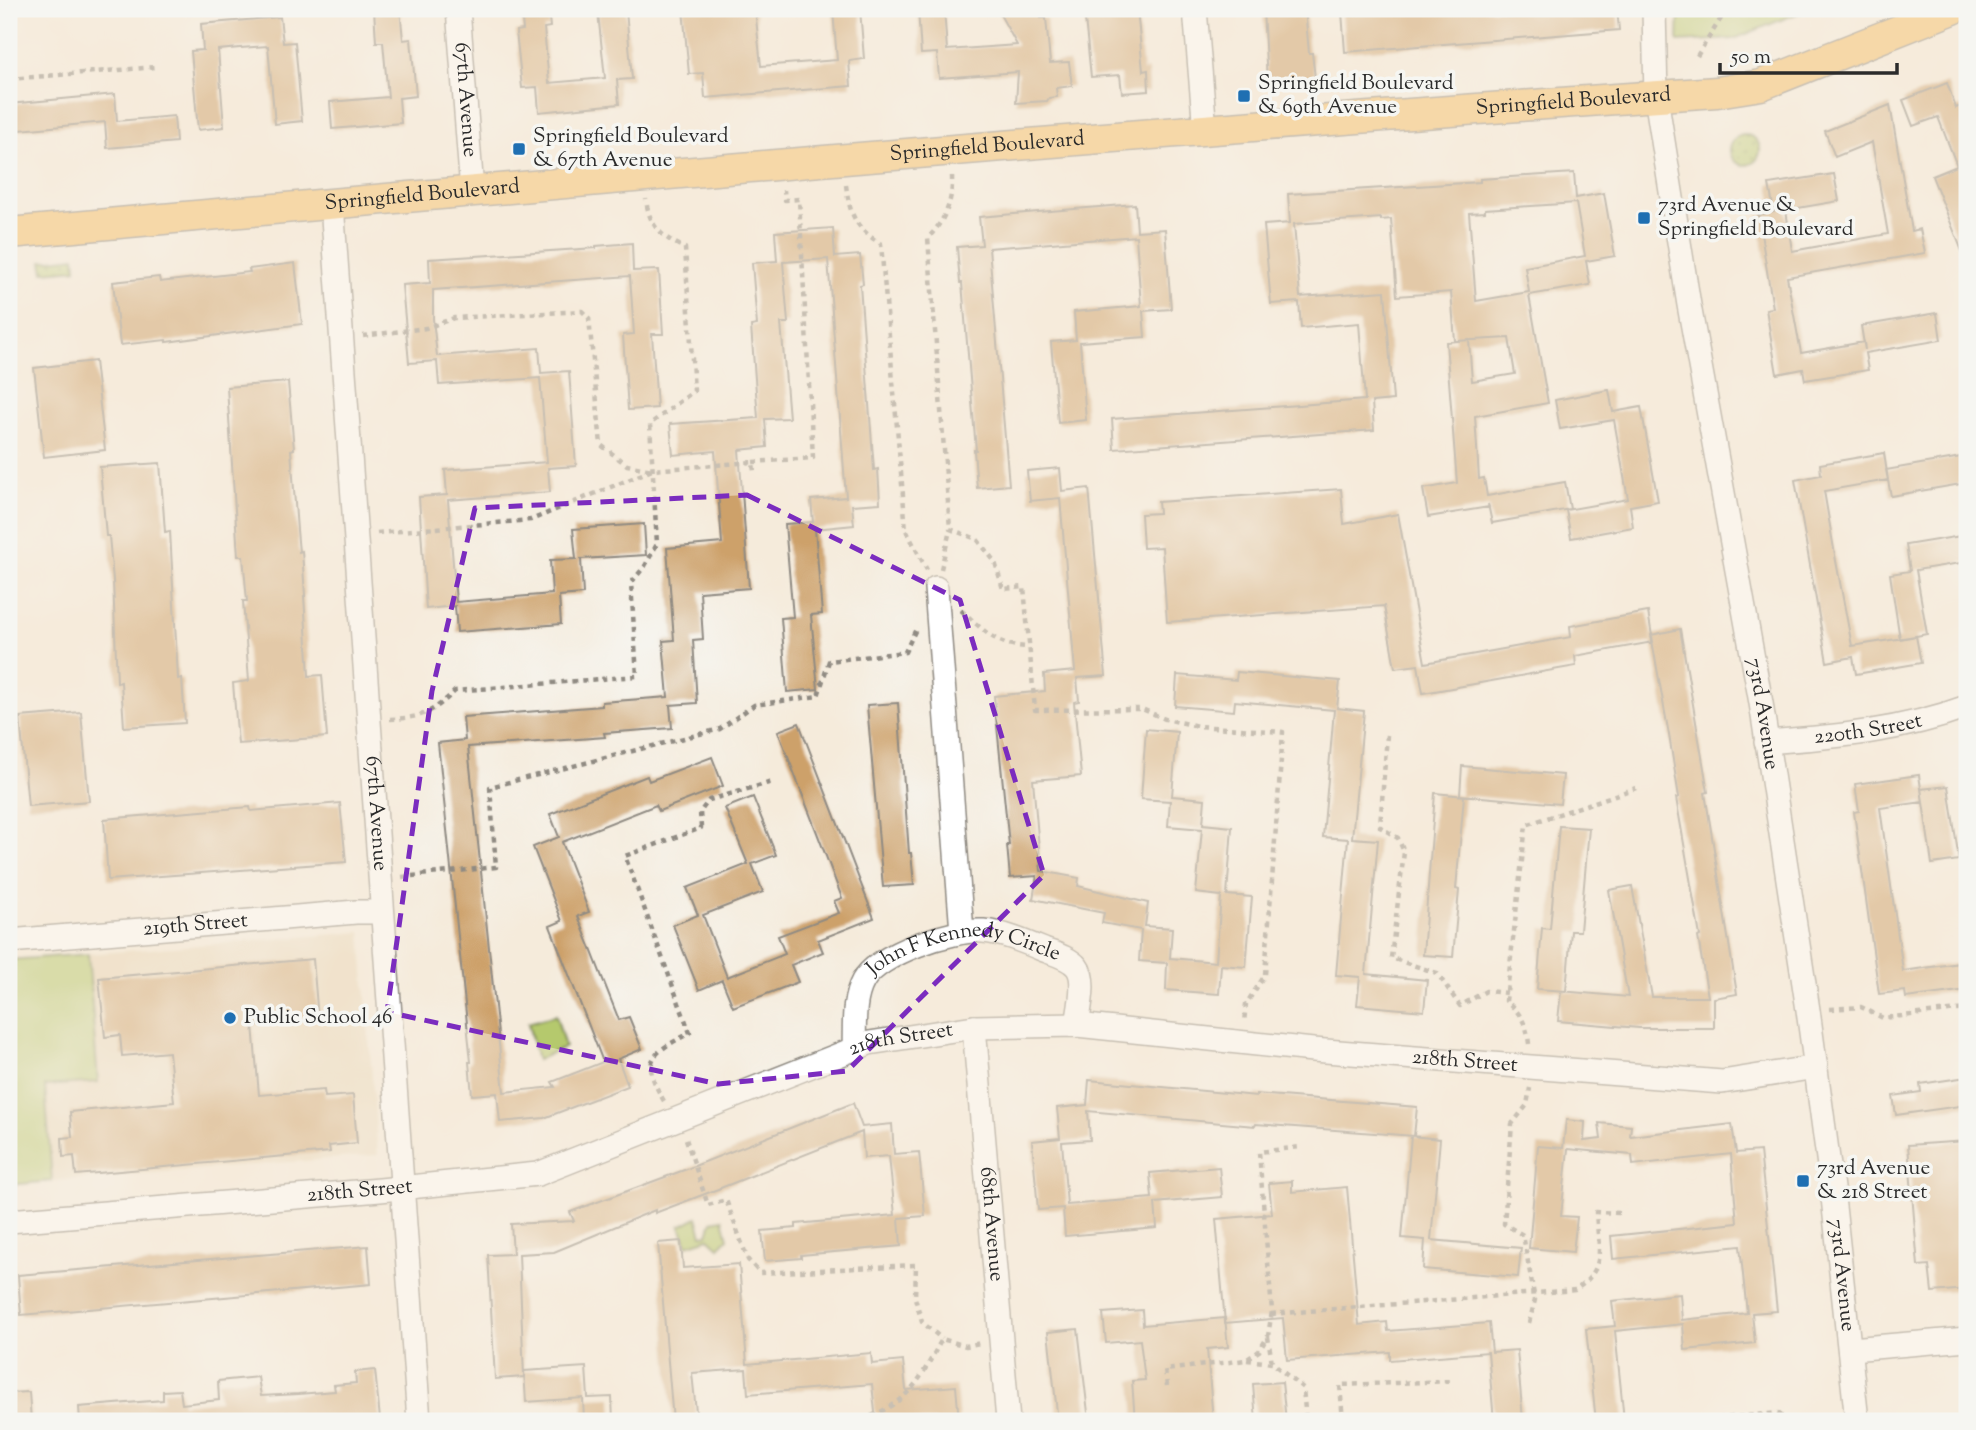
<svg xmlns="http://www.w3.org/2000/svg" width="1976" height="1430" viewBox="0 0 1976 1430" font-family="'Sorts Mill Goudy',serif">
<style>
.built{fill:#ead8ba}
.grass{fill:url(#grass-dots);stroke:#707a4c;stroke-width:2}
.park{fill:#b5c96d;stroke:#707a4c;stroke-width:2}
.building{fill:#cda16b;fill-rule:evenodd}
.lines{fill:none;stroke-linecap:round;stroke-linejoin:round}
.minor-casing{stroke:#908b83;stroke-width:26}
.major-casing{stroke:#908b83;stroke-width:33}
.path{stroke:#908b83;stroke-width:4.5;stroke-dasharray:5 5;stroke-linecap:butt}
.minor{stroke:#fff;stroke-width:23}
.major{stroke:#f6c06b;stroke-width:30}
.marked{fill:none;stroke:#7b2cbf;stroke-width:5;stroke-dasharray:14 9;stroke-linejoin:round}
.poi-dot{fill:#1f6fb2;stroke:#f6f6f2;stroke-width:2.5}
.labels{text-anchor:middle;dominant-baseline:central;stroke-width:7;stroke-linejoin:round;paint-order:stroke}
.poi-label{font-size:21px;fill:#2b2b2b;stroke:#f6f6f2;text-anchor:start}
.street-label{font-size:21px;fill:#2b2b2b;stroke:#f6f6f2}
</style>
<defs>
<pattern id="grass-dots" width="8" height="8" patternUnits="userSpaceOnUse" patternTransform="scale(1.75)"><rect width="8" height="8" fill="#b5c96d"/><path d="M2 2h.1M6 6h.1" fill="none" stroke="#93a35a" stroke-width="1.8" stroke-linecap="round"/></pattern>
</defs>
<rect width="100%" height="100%" fill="#f6f6f2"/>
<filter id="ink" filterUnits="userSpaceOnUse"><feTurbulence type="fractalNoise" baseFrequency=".0143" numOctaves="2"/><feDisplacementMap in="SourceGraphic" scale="14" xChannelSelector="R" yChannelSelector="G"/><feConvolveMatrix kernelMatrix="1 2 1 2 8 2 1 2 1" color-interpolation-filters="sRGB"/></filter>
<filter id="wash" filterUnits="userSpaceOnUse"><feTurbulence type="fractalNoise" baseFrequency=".00686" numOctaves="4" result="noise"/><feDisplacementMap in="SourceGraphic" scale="28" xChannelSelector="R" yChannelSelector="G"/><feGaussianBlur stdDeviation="1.57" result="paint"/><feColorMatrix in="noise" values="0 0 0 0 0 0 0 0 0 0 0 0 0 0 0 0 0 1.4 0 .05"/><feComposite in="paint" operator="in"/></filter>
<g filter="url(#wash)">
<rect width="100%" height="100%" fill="#f5ebdb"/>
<path class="built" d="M361,932L378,1155L52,1181L45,1086L98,1081L88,954Z"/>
<path class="grass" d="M1730 150a15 15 0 1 1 30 0a15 15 0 1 1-30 0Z
M75,257L76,269L44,272L42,261Z"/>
<path class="park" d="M1679,9H1808L1734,39L1678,42Z
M88,954L98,1082L45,1086L52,1181L9,1185V960Z
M556,1015L565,1047L537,1060L528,1023Z
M697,1217L702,1235L708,1234L712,1221L723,1219L728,1238L719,1247L709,1238L687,1245L680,1226Z"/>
<g id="blocks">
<path class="building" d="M374,9H400L403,40L411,39L416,96L399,98L401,123L332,129L330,102L388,97L383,42H376Z
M521,9H548L550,27L544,28L549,83L605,78L598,13L626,10L632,79L617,80L619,104L539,112L537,87L522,88L516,31L523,30Z
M683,9H755L761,66L837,60L833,9H860L864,59L849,61L851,86L705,98L703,73L689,74Z
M918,9H944L947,50L1017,45L997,9H1040L1041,18H1046L1050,63L1069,62L1072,86L1056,88L1057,97L1049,98L1047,101L1016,103L1018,72L939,78L937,53L921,54Z
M1084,9H1137L1143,71L1148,70L1149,91L1122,93L1120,75L1091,77Z
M1263,9H1305L1309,53H1312L1315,78L1267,82Z
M1380,9H1617L1619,30L1345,52L1342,12Z
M280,17L283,43L295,42L302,121L275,124L268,46L240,48L218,50L224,127L198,130L191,51L203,50L201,24Z
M1947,83L1956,108L1967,104L1966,261L1932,176L1957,166L1938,117L1913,126L1903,100Z
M115,94L117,121L174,116L176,142L107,148L105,122L9,131V104Z
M1890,105L1912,231L1920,229L1925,253L1787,277L1801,353L1864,342L1865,350L1861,326L1937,313L1941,340L1865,353L1868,370L1805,380L1803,369L1777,374L1766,309L1773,308L1758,215L1774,212L1769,184L1834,174L1839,201L1786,210L1792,251L1888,234L1872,142L1835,157L1825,131Z
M1574,173L1576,198L1604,193L1615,256L1586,261L1590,285L1529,295L1548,403L1475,416L1479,479L1484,478L1487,496L1565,482L1570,509L1492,523L1488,504L1489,507L1428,517L1423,489L1457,483L1446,342L1469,340L1472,381L1515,374L1509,338L1455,341L1451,292L1397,296L1391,219L1381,220V218L1294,224L1300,297L1385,291L1393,400L1372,402L1374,430L1114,449L1112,419L1365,400L1359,323L1301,328L1299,302L1271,304L1264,225L1290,223L1288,194L1480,182V179ZM1576,203L1585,256L1525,267L1529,292L1476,301L1469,213L1485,212V209Z
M1135,204L1137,231L1165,229L1171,309L1143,311L1145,337L1080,342L1086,420L1058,423L1051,342L1076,340L1074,312L1141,306L1136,236L989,248L1009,485L977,488L974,450H976L962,283H960L957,247L982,245L979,217Z
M833,228L835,257L860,255L863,284L860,285L874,470L878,469L880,503L852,505L854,525L815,529L822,614L811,615L818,689L787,692L781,618L793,617L785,524L813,522L811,500L846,497L828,259L783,262L788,323H781L789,418L765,419L767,447L739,450L749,588L700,592L703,639L693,640L697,703L670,705L672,728L604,733L605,737L468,747L504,1092L555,1087L552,1082L603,1062L550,926L562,921L533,847L559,837L550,814L647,776L649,781L712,757L723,786L659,811L656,805L562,842L589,912L578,916L619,1020L629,1017L642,1049L618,1059L628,1086L544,1118L500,1122L497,1093L472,1095L469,1062H471L438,743L465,740L463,717L602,706V702L668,697L663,641L674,640L667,548L722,543L715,451L673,455L670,424L758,418L751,326L757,325L752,263L777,261L775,232Z
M632,243L633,271L659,270L663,334H652L657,408L628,410L623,335L634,334L630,276L433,290V319L437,356L539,348L541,373L569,371L576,466L548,468L550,492L448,500L456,602L552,594L550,560L576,559L573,529L644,524L646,555L581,559L583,594L559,596L561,624L457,632L455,606L426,609L419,497L447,495L445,470L547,462L540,378L439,385L437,361L409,363L402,285L430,283L429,259L596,248V246Z
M295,263L302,324L166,342V340L120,345L113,282L159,277L160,282L250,272L249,269Z
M95,361L105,450L44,457L34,368Z
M288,382L294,449L291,450L297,530L299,552L302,551L305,596H304L309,676L322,675L327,737L238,744L233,683L249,681L243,601H247L243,556H238L227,387Z
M1609,390L1613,412L1641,407L1658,501L1630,506L1633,527L1571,538L1566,510L1628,499L1614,420L1560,429L1555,400Z
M1884,453L1888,480L1824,491L1836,561L1852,646L1916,636L1921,663L1856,674L1853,657L1827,662L1795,480L1821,475L1820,464Z
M1967,456V483L1891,496L1886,470Z
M160,463L165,532L170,531L178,679L182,678L185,723L124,727L121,682L117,683L113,580L109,536H106L100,467Z
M1060,468L1062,491L1089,488L1106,676L1077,678L1079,701L1074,702L1081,776L1033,780L1041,871L1079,878L1078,886L1148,903L1145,926L1172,928L1170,958L1216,962L1221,896L1196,893L1202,829L1168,826L1170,801L1141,799L1146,729L1177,732L1172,796L1205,799L1203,824L1232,827L1227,895L1252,897L1246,967L1221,965L1219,994L1166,990L1167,963L1139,961L1141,930L1102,923L1104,913L1033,899L1037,876L1010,878L1007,845H1009L994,696L1045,691L1044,674L1075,671L1060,498L1030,501L1027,471Z
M1341,489L1344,524L1398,514L1425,663L1571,637L1570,626L1648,612L1653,642L1575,656L1576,666L1423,693L1418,665L1395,668L1384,606L1167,622L1162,547L1143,548L1141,514L1159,513L1158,502Z
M1967,535V562L1916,570L1927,634L1900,639L1890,574L1910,571L1906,545Z
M1680,629L1708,792L1705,793L1737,994L1714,998V1028H1639L1558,1021L1561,991L1628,997L1609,890L1632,886L1652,997H1708L1698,937L1700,936L1676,798L1679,797L1669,735L1651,635Z
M1237,672L1340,681L1337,708L1364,711L1352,838L1378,840L1366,974L1427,980L1424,1011L1357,1005L1360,977L1336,975L1348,839L1323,837L1334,710L1235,701L1234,711L1175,706L1177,675L1236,680Z
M898,703L909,853H911L914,885L883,887L867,705Z
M81,712L89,801L28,806L20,717Z
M799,723L874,918L818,940L823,952L791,965L798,982L733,1007L722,980L699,990L673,925L698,915L687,888L748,864L725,808L753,797L776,855L752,864L763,892L703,915L727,977L785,954L778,936L839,913L834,901L842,898L778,731Z
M1462,766L1563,775L1560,804L1460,795Z
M1919,775L1923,802L1880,808L1903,971L1967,962V990L1906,998L1905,991L1879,994L1854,812L1859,811L1855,784Z
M1948,786L1959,860L1932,864L1921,789Z
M1435,793L1464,796L1456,889L1459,890L1453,957L1423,955Z
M340,803L346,862L108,880L104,819L250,807L251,811Z
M1559,826L1589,828L1580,931H1571L1566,991L1537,989L1542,928L1550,929Z
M313,959L318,1019L253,1025L259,1095L324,1090L325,1097L353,1095L357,1143L329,1146L330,1152L76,1175L74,1156L63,1157L62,1138L72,1137L70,1112L174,1102L169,1052L122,1056L120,1035L105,1037L99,978Z
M1967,1077V1105L1896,1115L1893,1096L1921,1092L1920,1084Z
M1089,1080L1256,1096V1094L1417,1107L1414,1136L1256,1124L1255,1126L1088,1111L1090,1140L1062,1142L1067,1205L1152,1198L1150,1173L1219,1167L1222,1197L1155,1203L1157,1228L1065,1236L1063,1208L1038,1210L1032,1141L1060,1138L1057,1108L1087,1105Z
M853,1103L862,1127L892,1124L894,1154L919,1152L925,1216L899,1218L901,1246L801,1255V1258L765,1261L762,1231L796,1228V1224L895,1215L889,1156L864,1158L862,1132L718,1189L655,1213V1210L554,1252L519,1254L524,1377L495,1379L488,1255L513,1254L511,1224L574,1221L570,1212L687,1169Z
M1566,1120L1585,1122L1584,1141L1601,1139L1599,1123L1631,1126L1630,1136L1732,1124L1736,1153L1760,1151L1777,1311L1752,1313L1755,1343L1685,1350L1683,1324L1615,1331L1624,1420L1621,1421H1596L1586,1329L1615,1326L1612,1301L1680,1294L1682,1320L1747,1313L1740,1246L1613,1259L1611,1236L1737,1223L1731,1154L1633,1165L1632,1155L1568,1149L1561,1216L1577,1217L1573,1252L1529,1248L1538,1146L1563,1148Z
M1411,1136L1440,1139L1431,1240L1521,1248L1518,1277L1423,1269L1425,1240L1402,1238Z
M1967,1141V1289L1932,1292L1929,1265L1918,1266L1908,1145Z
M1292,1181V1192L1347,1187L1359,1325L1387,1322L1388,1331L1489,1323L1492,1352L1517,1350L1523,1421H1494L1488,1352L1390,1360V1352L1287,1360L1283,1318L1225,1323L1216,1219L1272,1214L1269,1183Z
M681,1241L683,1268L739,1264L747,1364L871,1353L872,1364L903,1361L906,1390L956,1386L959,1421H876L872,1384L748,1394L746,1369L692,1373L697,1421H673L658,1243Z
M368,1246L371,1284L21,1315L18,1275Z
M1142,1310L1143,1325L1225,1318L1228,1347L1207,1349L1213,1421H1135L1132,1381L1145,1380L1140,1340L1106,1343L1103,1313Z
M1078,1329L1089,1421H1058L1048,1332Z
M586,1367L588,1398L612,1397L613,1421H584L583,1398L526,1402L524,1371Z
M375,1370L380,1419L356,1421H80L79,1407L163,1400V1391L180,1390L182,1404L219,1400L218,1381L258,1377L261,1396L298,1394L335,1391L334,1385L356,1383L355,1372Z
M1282,1382L1286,1421H1256L1253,1384Z
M29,1392L31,1421H9V1393Z"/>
</g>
</g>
<g filter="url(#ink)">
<use href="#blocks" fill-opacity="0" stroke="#908b83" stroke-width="2"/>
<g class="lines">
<defs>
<g id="minor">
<path id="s1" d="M458,9L472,191"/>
<path d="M1195,9L1205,130"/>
<path id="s2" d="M1654,9L1656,97L1689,305L1761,703L1808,1010L1832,1188L1857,1421"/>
<path id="s3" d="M332,204L419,1421"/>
<path d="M936,588L962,932"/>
<path id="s4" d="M1766,742C1835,737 1902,731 1967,707"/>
<path id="s5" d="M9,941L356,912H382"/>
<path id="s6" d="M974,1027L1008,1421"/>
<path id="s7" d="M854,1049C855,1027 852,1001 863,981C879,953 953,929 983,931C1004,933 1025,942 1044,950C1055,954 1070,958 1077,967C1087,980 1079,1010 1077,1025"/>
<path id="s8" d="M9,1221L380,1190L538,1174L869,1043L974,1027L1077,1025L1313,1050L1722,1082L1816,1067"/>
<path d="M1851,1349L1967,1339"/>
</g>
<g id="major">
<path id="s9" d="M9,233C578,181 1147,131 1717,92L1761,85L1953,9"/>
</g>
</defs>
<use href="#minor" class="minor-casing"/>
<use href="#major" class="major-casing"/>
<path class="path" d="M1697,56L1727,9
M9,79L156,67
M952,176C953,202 945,220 928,238L950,529L977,539L995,562L1003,589L1024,587L1035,710L1142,709L1165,719L1198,726L1283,732L1265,975L1246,1004L1244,1022
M846,185C850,216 855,227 881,244L906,530L927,570
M363,336L426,328L454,318L582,311L589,318L601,445L627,465L652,470
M753,462L813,458L799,199L785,200L784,190
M377,533L531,520L652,470L753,462L754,472
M941,569L950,530
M961,610C985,631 995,646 1029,647
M390,719C422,718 432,713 455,691L637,676L631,583L645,566L657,544L650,424L694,391L685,248C661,237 649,226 646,199
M1387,735L1380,827L1398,838L1404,852L1391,958L1437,973L1460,1006L1486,991L1507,993
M402,877L496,867L490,787L720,729L754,705L818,696L829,661L905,652L916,629
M1830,1009L1861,1007L1883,1018L1967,1009
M1529,1044C1527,1025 1521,1013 1506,1001L1526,825L1636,788
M664,1101C639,1059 652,1053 690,1033L625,856L701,828L700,812L709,800L772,782
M686,1139L708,1205L726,1200L748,1260L760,1273L916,1265L915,1298L922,1322L942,1339
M1271,1314L1575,1290C1608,1268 1598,1248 1596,1212L1619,1213
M1529,1323L1535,1300L1523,1235L1504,1224L1512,1124L1527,1105L1530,1088
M1268,1337L1272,1363
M1247,1360L1272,1363L1303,1388L1306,1421
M1167,1386L1165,1370L1246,1360L1259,1351L1268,1336L1272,1311L1259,1152L1300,1147
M852,1421C862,1421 869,1417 878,1413C915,1395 923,1373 942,1339L966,1346L980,1343
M1343,1421L1340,1385L1453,1381
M1688,1421L1778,1413L1788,1421"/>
<use href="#minor" class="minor"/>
<use href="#major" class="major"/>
</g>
</g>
<path d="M0 0H1976V1430H0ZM747,495L960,600L1044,875L847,1071L718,1084L387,1012L432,691L475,508Z" fill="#f5ebdb" fill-opacity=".55" fill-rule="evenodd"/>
<path class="marked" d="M747,495L960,600L1044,875L847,1071L718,1084L387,1012L432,691L475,508Z"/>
<g class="poi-dot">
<rect x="1237" y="89" width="14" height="14" rx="3.5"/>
<rect x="512" y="142" width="14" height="14" rx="3.5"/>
<rect x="1637" y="211" width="14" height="14" rx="3.5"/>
<circle cx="230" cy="1018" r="7"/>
<rect x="1796" y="1174" width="14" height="14" rx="3.5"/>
</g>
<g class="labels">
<g class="poi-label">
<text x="1258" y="84">Springfield Boulevard<tspan x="1258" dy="24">&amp; 69th Avenue</tspan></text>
<text x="533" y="137">Springfield Boulevard<tspan x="533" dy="24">&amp; 67th Avenue</tspan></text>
<text x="1658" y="206">73rd Avenue &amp;<tspan x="1658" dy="24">Springfield Boulevard</tspan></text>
<text x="244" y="1018">Public School 46</text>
<text x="1817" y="1169">73rd Avenue<tspan x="1817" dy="24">&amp; 218 Street</tspan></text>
</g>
<g class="street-label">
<text stroke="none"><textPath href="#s1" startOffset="91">67th Avenue</textPath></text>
<text stroke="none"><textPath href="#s9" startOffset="1570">Springfield Boulevard</textPath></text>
<text stroke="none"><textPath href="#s9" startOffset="982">Springfield Boulevard</textPath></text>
<text stroke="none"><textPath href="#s9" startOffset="415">Springfield Boulevard</textPath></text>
<text stroke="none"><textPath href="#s2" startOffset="714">73rd Avenue</textPath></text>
<text stroke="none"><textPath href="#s4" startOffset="103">220th Street</textPath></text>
<text stroke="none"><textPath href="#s3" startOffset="611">67th Avenue</textPath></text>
<text stroke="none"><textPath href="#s5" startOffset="187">219th Street</textPath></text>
<text stroke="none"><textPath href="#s7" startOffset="182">John F Kennedy Circle</textPath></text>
<text stroke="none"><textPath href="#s8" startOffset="919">218th Street</textPath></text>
<text stroke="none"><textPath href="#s8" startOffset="1486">218th Street</textPath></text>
<text stroke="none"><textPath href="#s8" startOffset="352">218th Street</textPath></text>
<text stroke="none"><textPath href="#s6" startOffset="198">68th Avenue</textPath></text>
<text stroke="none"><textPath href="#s2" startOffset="1281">73rd Avenue</textPath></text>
</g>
</g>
<rect width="1976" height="1430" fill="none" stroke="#f6f6f2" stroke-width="35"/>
<path d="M1720 63v10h177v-10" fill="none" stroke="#2b2b2b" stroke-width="3.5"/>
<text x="1731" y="63" font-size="21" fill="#2b2b2b" stroke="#f6f6f2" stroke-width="5" paint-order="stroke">50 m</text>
</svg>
